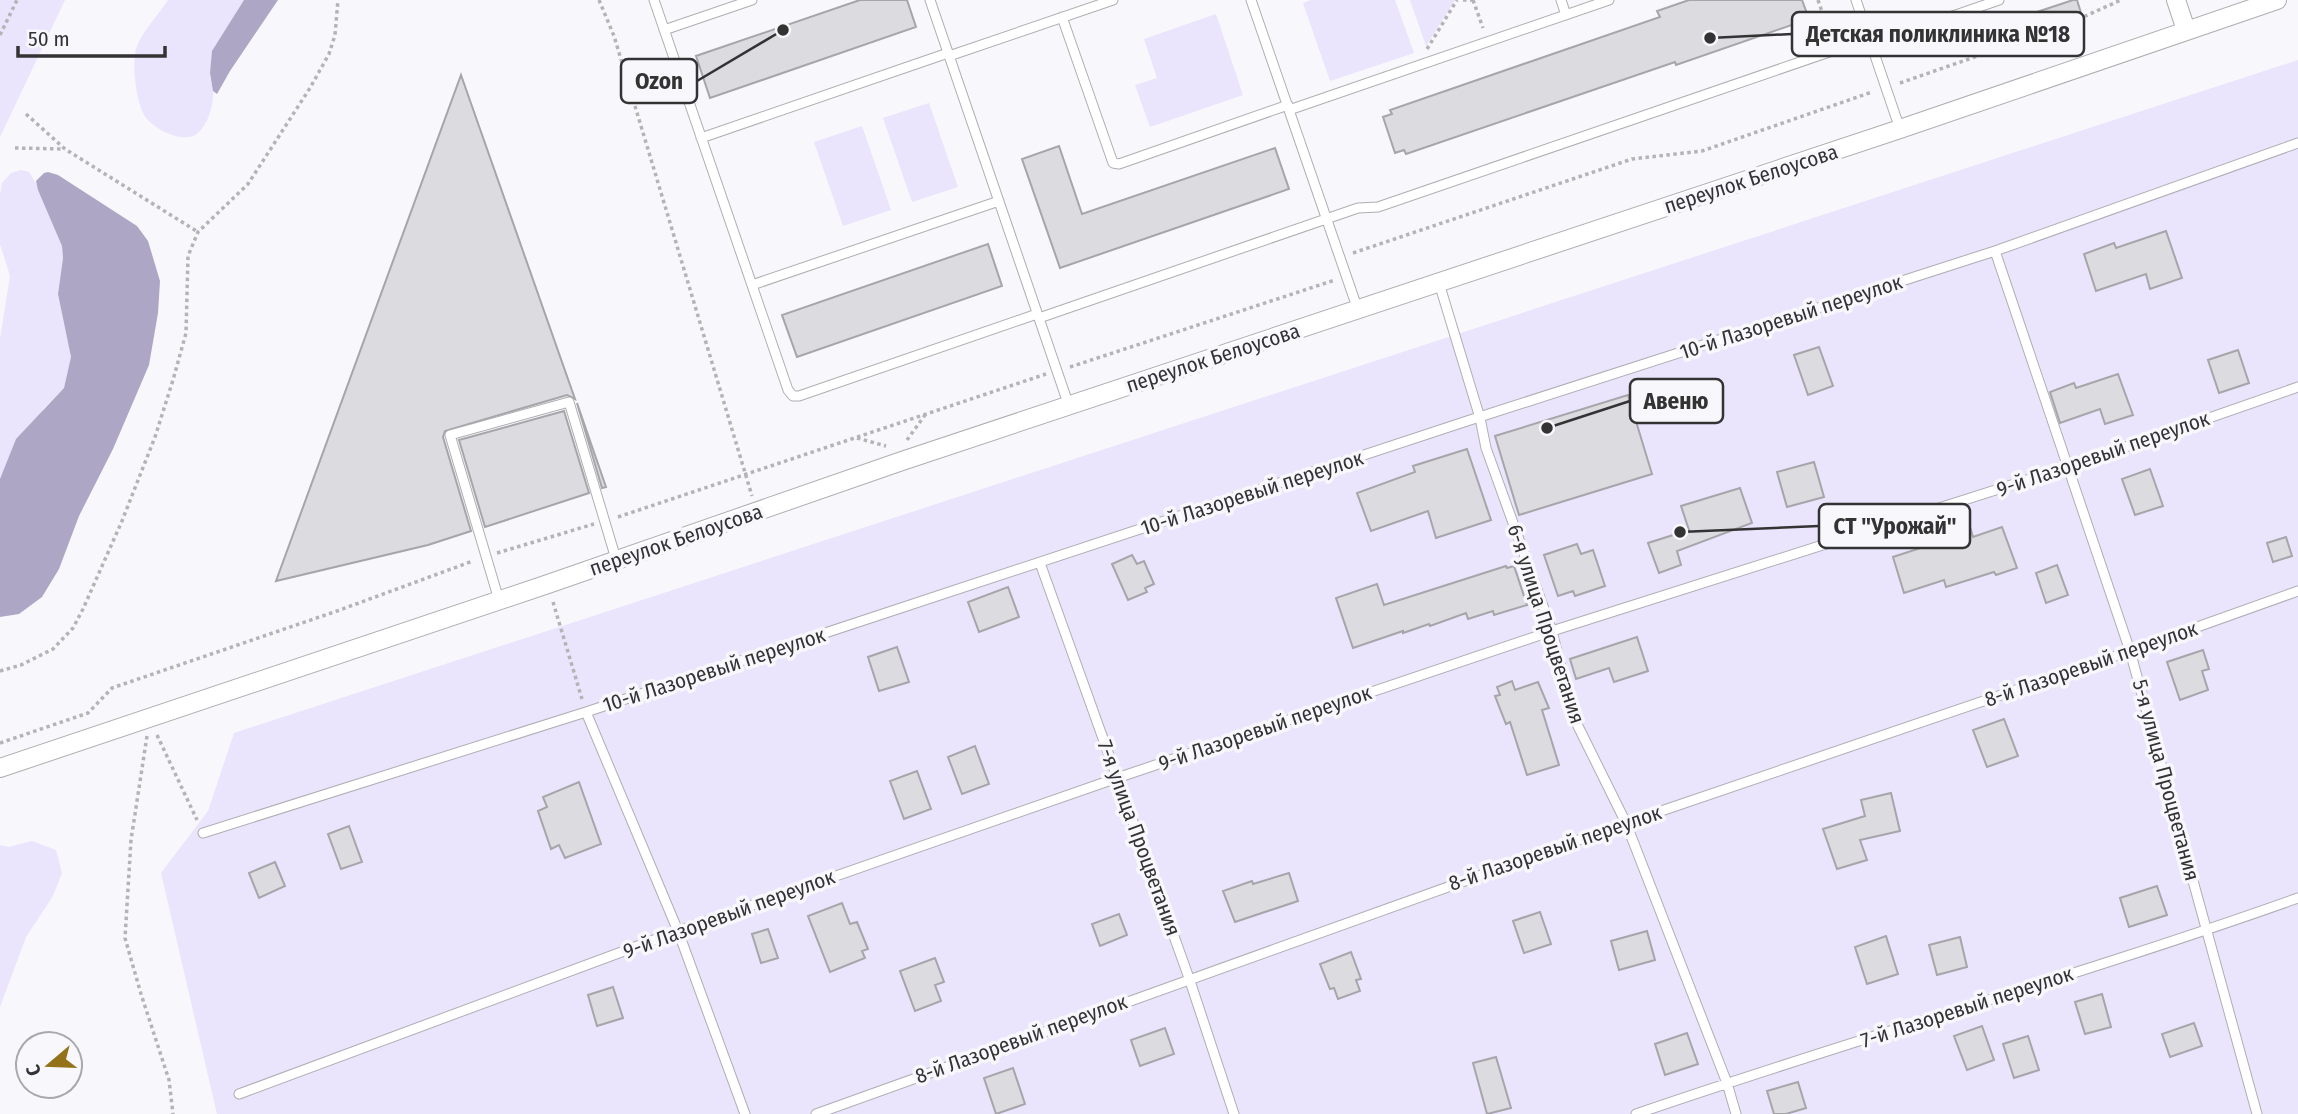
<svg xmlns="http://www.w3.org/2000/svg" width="2298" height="1114" viewBox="0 0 2298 1114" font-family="'Fira Sans Condensed',sans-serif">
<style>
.green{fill:#eae4fc}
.water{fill:#aea6c5}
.building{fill:#dcdbe0;stroke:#a6a5a9;stroke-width:2}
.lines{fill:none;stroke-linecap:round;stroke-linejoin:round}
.service-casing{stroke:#afaeb2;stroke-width:11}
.minor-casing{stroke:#afaeb2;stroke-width:20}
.path{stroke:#b4b3b6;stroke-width:3.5;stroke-dasharray:3.5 3.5;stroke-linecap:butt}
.service{stroke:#fff;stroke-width:9}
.minor{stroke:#fff;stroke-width:18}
.labels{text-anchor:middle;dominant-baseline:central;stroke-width:7;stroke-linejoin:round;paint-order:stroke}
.street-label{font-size:21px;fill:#333334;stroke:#f8f7fc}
.leader{fill:none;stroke:#333334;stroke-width:2.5}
.callout-dot{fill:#333334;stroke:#f8f7fc;stroke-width:2.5}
.callout{fill:#f8f7fc;stroke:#333334;stroke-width:2.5}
.callout-label{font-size:23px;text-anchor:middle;font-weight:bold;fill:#333334}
</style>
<rect width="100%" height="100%" fill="#f8f7fc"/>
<path class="green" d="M0,0H65L0,137Z
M168,0H244C234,16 212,55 210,73C210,78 212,84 213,89C214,104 209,123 198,133C184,146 149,127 143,113C136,98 133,71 135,55C137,36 158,16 168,0Z
M1311,0H1395L1414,53L1330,81L1303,3Z
M1410,0H1455L1426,46Z
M1216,14L1243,95L1150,127L1135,85L1157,78L1144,39Z
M2298,60V1114H217L161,873L208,811L234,733Z
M929,103L958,187L912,202L883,118Z
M862,126L891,210L843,226L814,142Z
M21,170L29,172L37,185L62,246L63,258L58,294L71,357L64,388L44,408L0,479V339L10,276L0,244V195L2,183L11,173Z
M32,841L56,850L62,873L53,896L26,937L0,1007V845L9,847Z"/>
<path class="water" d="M244,0H278L230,71L217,94L213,91L210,73L212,51Z
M48,172L58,175L137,226L148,241L160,281L158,313L149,365L113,449L79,516L59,569L42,597L19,614L0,617V479L16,439L64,388L71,357L58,294L63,258L62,246L38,190L36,181L44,173Z"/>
<path class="building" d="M860,0H907L916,27L710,98L696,56Z
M1689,0H1802L1809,19L1676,65L1675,62L1406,154L1404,150L1395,153L1383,117L1392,114L1390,110L1660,17L1657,11Z
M2073,0H2077L2081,13L2027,32L2022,17Z
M461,75L575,399L567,395L445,431L443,437L471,531L428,545L276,581Z
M1059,146L1082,214L1275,148L1289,189L1060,268L1022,159Z
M2166,231L2182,278L2150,289L2146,274L2096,291L2084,254L2114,243L2116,248Z
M988,244L1002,286L797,357L782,315Z
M1819,347L1833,386L1808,395L1794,355Z
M2238,350L2249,383L2219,393L2208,360Z
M2118,374L2133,415L2105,424L2100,409L2060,423L2050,392L2074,383L2076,388Z
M1628,395L1652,474L1519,515L1495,436Z
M577,403L606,487L602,488Z
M564,411L589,493L485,527L459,440Z
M1467,449L1491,520L1436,538L1428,511L1371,531L1357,493L1415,472L1413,466Z
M1814,462L1824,497L1787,507L1777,472Z
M2150,469L2163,506L2135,515L2122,479Z
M1740,488L1752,523L1677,551L1681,565L1659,573L1648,543L1689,530L1681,506Z
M1970,527L1973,537L2002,527L2017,568L1996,575L1994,572L1946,587L1944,580L1904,593L1893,557L1933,544L1931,539Z
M2286,537L2292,556L2273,562L2267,543Z
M1577,544L1581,554L1593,550L1605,586L1575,596L1573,591L1558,596L1544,555Z
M1132,555L1137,564L1144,561L1154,584L1145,588L1147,592L1128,600L1112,564Z
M2057,565L2068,595L2046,603L2036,573Z
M1506,566L1507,568L1514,566L1527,605L1494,615L1493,611L1468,619L1466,613L1430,626L1429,624L1403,633V631L1353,648L1336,598L1377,584L1384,605Z
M1008,587L1019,617L979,632L968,602Z
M1637,637L1648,671L1614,682L1609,668L1576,679L1570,659Z
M897,647L909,682L879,691L868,657Z
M2203,650L2209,669L2202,671L2208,690L2180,700L2167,662Z
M1512,681L1515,690L1538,682L1549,708L1542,710L1559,765L1527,775L1510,722L1506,724L1495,696L1500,695L1497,687Z
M2004,719L2018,756L1987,767L1973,730Z
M975,746L989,784L962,794L948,757Z
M917,771L931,809L904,819L890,781Z
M579,782L601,844L565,858L559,845L551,849L538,811L547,807L543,797Z
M1891,793L1900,831L1860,840L1867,860L1837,869L1823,829L1865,816L1861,800Z
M349,826L362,862L341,869L328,834Z
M275,862L285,886L259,898L249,873Z
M1289,873L1298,901L1235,922L1223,891L1252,881L1253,884Z
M2157,886L2167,915L2129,927L2120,898Z
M842,903L850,924L857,922L868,949L862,951L865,958L830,972L808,916Z
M1540,912L1551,944L1524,953L1513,921Z
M1119,914L1127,935L1100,946L1092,924Z
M768,929L778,958L761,963L752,934Z
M1647,931L1655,960L1619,970L1611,941Z
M1886,936L1898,974L1867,984L1855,947Z
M1960,937L1967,967L1937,975L1929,945Z
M1351,952L1361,979L1356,980L1360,991L1338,999L1334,988L1330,989L1320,964Z
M935,958L944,982L935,985L941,1001L915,1011L900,971Z
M613,987L623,1018L597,1026L588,995Z
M2102,994L2111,1027L2085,1034L2075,1002Z
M2194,1023L2202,1046L2170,1057L2162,1034Z
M1982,1026L1994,1060L1967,1070L1954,1036Z
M1165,1028L1174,1054L1140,1066L1131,1040Z
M1687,1033L1698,1064L1665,1075L1655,1044Z
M2028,1036L2039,1070L2014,1078L2003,1044Z
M1496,1057L1511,1108L1487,1114L1473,1063Z
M1013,1068L1025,1104L996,1114L984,1078Z
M1798,1082L1806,1108L1786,1114H1774L1767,1091Z"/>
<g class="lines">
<defs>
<path id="service" d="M654,0L788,390L793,396H799L1037,314
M930,0L1069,406
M1251,0L1358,310
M1561,0L1566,15
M1856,0L1900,129
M1062,17L1113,163L1119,164L1288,105
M664,30L752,0
M949,56L1113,0
M1289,110L1609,0
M701,138L948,53
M1995,251L2130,651L2257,1114
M1439,283L1480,418L1486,448L1552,631L1573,716L1626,823L1727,1083L1736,1114
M752,285L999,201
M1039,318L1358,208L1378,207L1899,28L1924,26L1999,0
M1040,563L1189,978L1234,1114
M499,600L450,435L569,402L616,559
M586,712L678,931L745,1114
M203,833L586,712L1467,421L1995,251L2298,143
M239,1094L678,931L1117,778L1552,631L2068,467L2298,387
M816,1114L1626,823L2130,651L2298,591
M1636,1114C1856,1038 2079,976 2298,898"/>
<path id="minor" d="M2176,0L2186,30
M0,768L548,584L902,461L1900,129L2277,0"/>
</defs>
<use href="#service" class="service-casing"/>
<use href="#minor" class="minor-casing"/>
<path class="path" d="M599,0L614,36L752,496
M1463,0H1473
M1473,0L1483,28
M1818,0L1831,38
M2013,17L2020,41
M0,35L17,0
M1427,49L1457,0
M1900,83L2061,27L2121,0
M26,114L65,149L198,232
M15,148L63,149
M1353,253L1632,159L1702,151L1872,92
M1070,367L1335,280
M857,438L886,446
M907,440L925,415
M618,517L1046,374
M497,553L594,524
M553,602L582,699
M0,671L21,665L53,649L73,628L83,609L122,521L155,437L173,380L186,333L188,256L198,232L248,184L310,88L329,54L335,35L338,0
M157,735L197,820
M147,736L131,840L125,938L141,994L169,1080L173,1114
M0,743L88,713L112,688L337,611L473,561"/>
<use href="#service" class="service"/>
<use href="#minor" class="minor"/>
</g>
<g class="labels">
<g class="street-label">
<text transform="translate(1751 179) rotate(-18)">переулок Белоусова</text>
<text transform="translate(1791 317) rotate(-18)">10-й Лазоревый переулок</text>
<text transform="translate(1213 358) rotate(-18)">переулок Белоусова</text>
<text transform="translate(2103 454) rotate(-19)">9-й Лазоревый переулок</text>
<text transform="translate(1252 493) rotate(-18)">10-й Лазоревый переулок</text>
<text transform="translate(676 540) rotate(-19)">переулок Белоусова</text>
<text transform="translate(1546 624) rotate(72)">6-я улица Процветания</text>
<text transform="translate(2091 664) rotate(-19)">8-й Лазоревый переулок</text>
<text transform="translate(714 670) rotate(-18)">10-й Лазоревый переулок</text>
<text transform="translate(1265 728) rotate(-19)">9-й Лазоревый переулок</text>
<text transform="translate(2166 780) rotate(75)">5-я улица Процветания</text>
<text transform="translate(1139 838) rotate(70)">7-я улица Процветания</text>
<text transform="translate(1555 848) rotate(-19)">8-й Лазоревый переулок</text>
<text transform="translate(729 914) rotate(-20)">9-й Лазоревый переулок</text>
<text transform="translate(1967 1007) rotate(-18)">7-й Лазоревый переулок</text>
<text transform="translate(1021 1039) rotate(-20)">8-й Лазоревый переулок</text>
</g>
</g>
<path class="leader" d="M1710 38L1792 34M783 30L697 81M1547 428L1630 401M1680 532L1819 526"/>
<g class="callout-dot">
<circle cx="1710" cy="38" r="7"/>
<circle cx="783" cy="30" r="7"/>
<circle cx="1547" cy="428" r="7"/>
<circle cx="1680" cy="532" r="7"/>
</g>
<g class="callout">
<rect x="1792" y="12" width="292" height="44" rx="7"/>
<rect x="621" y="59" width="76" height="44" rx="7"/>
<rect x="1630" y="379" width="93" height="44" rx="7"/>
<rect x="1819" y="504" width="151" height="44" rx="7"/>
</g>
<g class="callout-label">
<text x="1938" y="42">Детская поликлиника №18</text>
<text x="659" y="89">Ozon</text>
<text x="1676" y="409">Авеню</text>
<text x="1895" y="534">СТ "Урожай"</text>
</g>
<g transform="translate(49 1065) rotate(251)"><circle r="33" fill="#f8f7fc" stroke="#a9a9ac" stroke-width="2"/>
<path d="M0-5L12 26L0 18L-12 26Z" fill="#93721a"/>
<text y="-10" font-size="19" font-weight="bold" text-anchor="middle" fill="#333334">С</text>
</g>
<path d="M18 46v10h147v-10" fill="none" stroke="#333334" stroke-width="3.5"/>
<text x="28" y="46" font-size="21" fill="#333334" stroke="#f8f7fc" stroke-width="5" paint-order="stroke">50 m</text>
</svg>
